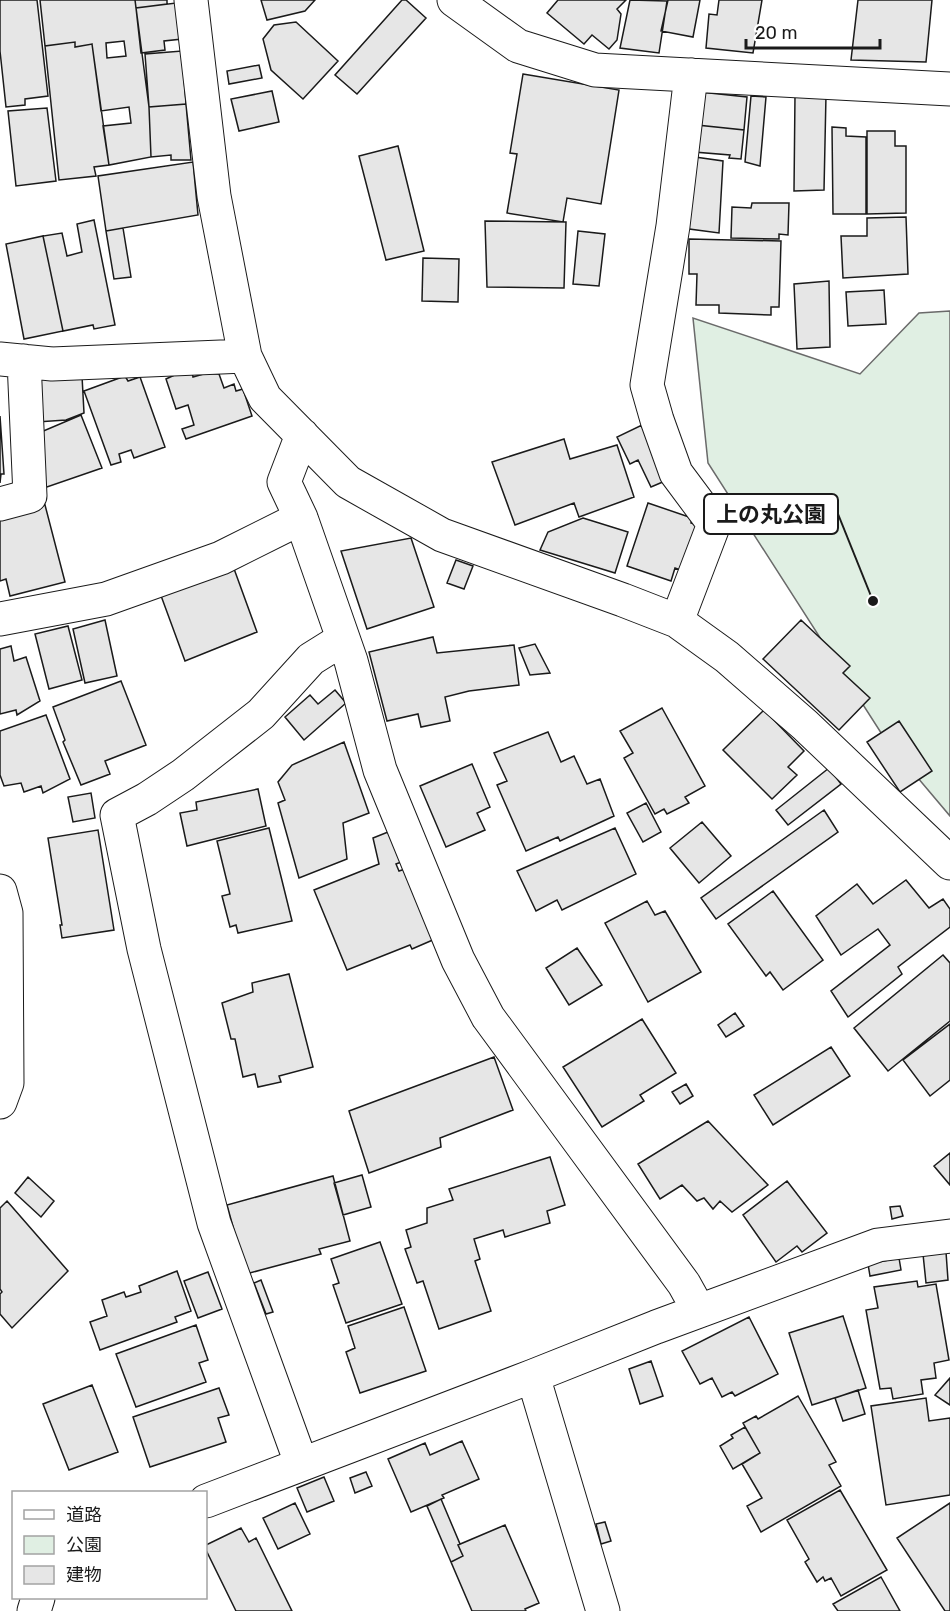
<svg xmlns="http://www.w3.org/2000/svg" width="950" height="1611" viewBox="0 0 950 1611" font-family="Rubik,'Noto Sans JP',sans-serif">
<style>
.green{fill:#e0efe3;stroke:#6a6a6a;stroke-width:1.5}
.building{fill:#e6e6e6;stroke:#1a1a1a;stroke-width:1.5;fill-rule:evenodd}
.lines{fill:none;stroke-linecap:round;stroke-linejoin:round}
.minor-casing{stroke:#1a1a1a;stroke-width:35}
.minor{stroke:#fff;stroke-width:33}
.leader{fill:none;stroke:#1a1a1a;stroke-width:2}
.callout-dot{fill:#1a1a1a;stroke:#fff;stroke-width:2}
.callout{fill:#fff;stroke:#1a1a1a;stroke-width:2}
.callout-label{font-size:22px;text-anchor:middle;font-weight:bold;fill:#1a1a1a}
</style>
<rect width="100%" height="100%" fill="#fff"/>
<path class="green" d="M950,311V816L885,739L708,463L693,318L860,374L919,313Z"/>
<path class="building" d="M0,0H37L48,96L25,99V105L6,107L0,51Z
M40,0H135L149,107L151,157L109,165L103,126L131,123L129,107L101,111L92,44L75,47V42L45,46ZM124,41L126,56L107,58L106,43Z
M135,0H167V4L136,8Z
M261,0H315L305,11L267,20Z
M402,0H406L426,18L357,94L335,75Z
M558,0H626L617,9L621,14L617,40L609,49L592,35L584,44L547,13Z
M630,0L667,1L659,53L620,48Z
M668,0H700L693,37L661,31Z
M719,0H762L753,53L706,48L709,14L717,15Z
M858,0H932L926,62L851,60Z
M176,3L182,39L164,41L165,50L141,53L136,8Z
M296,22L338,61L303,99L271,70L263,39L274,25Z
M75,42V47L92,44L109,165L94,167L96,176L59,180L45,46Z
M182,51L186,104L149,107L145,54Z
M259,65L262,78L229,84L227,71Z
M523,74L619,90L601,204L567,198L563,222L507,213L517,154L510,153Z
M272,91L279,122L239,131L231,99Z
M700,92L747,97L744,130L697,125Z
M795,95H826L824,190L794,191Z
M751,96L766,97L760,166L745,162Z
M186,104L191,160H171V155L151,157L149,107Z
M47,108L56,181L16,186L8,111Z
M697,125L744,130L741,159L729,158L730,155L694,152Z
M832,127L846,128V136L866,137V214H833Z
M867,131H895V146H906V213L867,214Z
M398,146L424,251L386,260L359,156Z
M695,157L723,161L719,233L682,228Z
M193,162L198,215L106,231L98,176Z
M752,203H789L788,235L779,234V239L731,238L732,207L751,208Z
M906,217L908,274L843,278L841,236H867V218Z
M94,220L115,325L94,329L93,325L63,331L43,236L62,233L67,256L82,252L77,224Z
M485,221L566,222L564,288L487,287Z
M123,228L131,277L114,279L106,231Z
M578,231L605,234L599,286L573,284Z
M43,236L63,331L24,339L6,244Z
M689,239L781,241L779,307H771V315L719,313V305H696L697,274H689Z
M423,258L459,259L458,302L422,301Z
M829,281L830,347L797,349L794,284Z
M884,290L886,324L848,326L846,292Z
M181,372H192L193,377L207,373L219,374L224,388L234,384L236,391L243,389L252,416L186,439L182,429L194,425L188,405L176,409L166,379Z
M82,376L84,413L66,420L37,422L33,378Z
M125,376L128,381L140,377L165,447L134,458L131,450L119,454L121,462L111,465L84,391Z
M81,415L102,468L44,488L41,432Z
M0,416L4,474H1L0,483Z
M642,425L665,481L651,487L638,460L630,464L617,437Z
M564,439L570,459L617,445L634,497L579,517L574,503L515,525L492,462Z
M648,503L692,518L691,523L701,526L686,572L675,568L671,581L627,566Z
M45,505L65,582L10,596L6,579L0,581V511L17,513Z
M583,518L628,532L615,573L540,550L548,532Z
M411,538L434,607L367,629L341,551Z
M456,560L473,566L464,589L447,583Z
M233,566L257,632L185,661L160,593Z
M105,620L117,676L85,683L73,629Z
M801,620L850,666L843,673L870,698L839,730L763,659Z
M68,626L82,680L49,689L35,634Z
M433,637L437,653L514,645L519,685L469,691L445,697L450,721L421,727L418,714L387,721L369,652Z
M535,644L550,673L530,675L519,648Z
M11,646L14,661L26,657L40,701L17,715L16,710L0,714V649Z
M121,681L146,745L105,761L110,774L81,785L63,742L65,740L53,707Z
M335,690L346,703L304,740L285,717L310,695L318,704Z
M662,708L705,786L685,797L689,803L667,814L664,809L655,814L624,758L633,753L620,731Z
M764,710L804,751L788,767L797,775L772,799L723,750Z
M46,715L70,779L43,793L41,786L24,792L21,783L4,786L0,775V731Z
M899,721L932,771L900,792L867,742Z
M548,732L561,762L574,756L587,784L600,779L614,816L560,841L558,837L526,851L497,785L507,781L494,753Z
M344,742L369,813L343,823L347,859L299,878L278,803L285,800L278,782L292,765Z
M472,764L490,807L477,813L485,830L446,847L420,786Z
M829,768L841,784L788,825L776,810Z
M258,789L266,826L187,846L180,813L197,810L196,802Z
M91,793L95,818L73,822L68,797Z
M646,803L661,832L643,842L627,813Z
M824,810L838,832L716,919L701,898Z
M702,822L731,856L699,883L670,848Z
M269,828L292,921L238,933L236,925L230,927L222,896L230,894L217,841Z
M615,828L636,874L562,910L557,900L536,911L517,871Z
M98,830L114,930L62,938L60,925H62L48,838Z
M393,830L404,861L396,864L399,871L408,868L435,939L412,949L410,945L347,970L314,890L379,864L373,838Z
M906,880L929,908L943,899L950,909V927L898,967L902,974L848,1017L831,991L890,945L878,929L841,955L816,916L857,884L873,904Z
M773,891L823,960L783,990L770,972L766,976L728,924Z
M647,901L655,915L665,911L701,972L648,1002L605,923Z
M577,948L602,985L569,1005L546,968Z
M943,955L950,963V1021L888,1071L854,1028Z
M289,974L313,1067L279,1076L281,1082L258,1087L255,1074L243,1077L235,1039H231L222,1003L253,992L252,983Z
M735,1013L744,1026L726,1037L718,1025Z
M642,1019L676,1073L640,1095L644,1101L602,1127L563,1067Z
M950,1024V1080L930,1096L903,1060Z
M831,1047L850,1076L773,1125L754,1095Z
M494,1057L513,1110L440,1138L441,1147L369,1173L349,1111Z
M686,1084L693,1096L680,1104L672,1092Z
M708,1121L768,1185L732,1212L720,1201L713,1209L704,1198L697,1201L682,1185L660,1199L638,1164Z
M950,1153V1185L934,1166Z
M550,1157L565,1205L547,1211L550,1223L505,1237L503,1230L474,1239L480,1259L475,1261L491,1311L439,1329L423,1281L417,1283L405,1249L411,1247L406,1230L427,1223V1208L453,1200L449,1189Z
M362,1175L371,1207L343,1215L334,1183Z
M333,1176L350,1241L319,1249L321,1254L246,1274L227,1205Z
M28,1177L54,1201L41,1217L15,1193Z
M787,1181L827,1233L802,1252L797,1246L776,1262L743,1215Z
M7,1201L68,1271L12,1328L0,1314V1294L2,1292L0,1289V1208Z
M900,1206L903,1216L892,1219L890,1207Z
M380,1242L402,1304L346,1323L333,1285L339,1283L331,1259Z
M946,1252L948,1280L926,1283L923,1254Z
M899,1258L901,1270L870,1276L868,1264Z
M177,1271L191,1311L175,1317L177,1322L100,1350L90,1322L107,1316L102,1300L124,1292L126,1297L141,1292L139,1286Z
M208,1272L222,1309L198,1318L184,1281Z
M261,1280L273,1312L266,1314L254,1283Z
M917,1281L918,1287L936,1284L949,1360L934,1363L936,1378L921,1380L923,1394L893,1399L891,1388L880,1389L866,1310L878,1308L874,1287Z
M404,1307L426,1371L360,1393L346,1352L355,1348L348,1326Z
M843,1316L866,1388L812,1405L789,1333Z
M749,1317L778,1374L735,1396L732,1392L722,1397L712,1378L700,1384L682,1351Z
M196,1325L208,1360L199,1363L206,1382L136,1407L116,1354Z
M651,1361L663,1396L640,1404L629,1369Z
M950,1378V1405L935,1395Z
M92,1385L118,1452L69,1470L43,1404Z
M219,1388L229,1415L218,1418L226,1442L150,1467L133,1417Z
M858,1390L865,1414L843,1421L835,1398Z
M798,1396L836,1462L829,1465L841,1486L761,1532L747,1506L762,1498L742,1464L760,1453L743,1423L756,1416L758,1419Z
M926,1398L929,1421L950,1418V1495L886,1505L871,1406Z
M745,1427L760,1453L733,1469L720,1446L733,1438L731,1435Z
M462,1441L479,1479L442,1495L444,1498L411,1512L388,1459L425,1443L430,1455Z
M366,1472L372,1486L355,1493L350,1478Z
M324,1477L334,1501L307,1512L297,1488Z
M840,1490L887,1570L841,1596L831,1578L825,1581L823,1577L817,1582L805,1562L809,1559L787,1520Z
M441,1499L460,1544L458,1545L463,1556L451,1562L427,1506Z
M295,1503L310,1534L278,1549L263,1518Z
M950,1503V1611H945L897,1538Z
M605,1522L611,1541L601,1544L596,1524Z
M505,1525L539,1603L525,1609L526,1611H472L451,1562L463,1556L458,1545Z
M241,1528L249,1542L256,1538L292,1611H236L206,1550V1545Z
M881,1577L900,1611H838L833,1604Z"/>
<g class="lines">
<defs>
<path id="minor" d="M191,0L214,196L245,356L265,398L348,482L442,535L623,600L677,621L727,657L805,725L950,863
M454,0L518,46L595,70L950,89
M0,359L52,364L245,356
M302,435L284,482L301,518L351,661L380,770L458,960L488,1017L684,1284L699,1311
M0,504L30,496L24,361
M0,619L106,599L221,558L301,518
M677,621L714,524L676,473L657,420L647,385L673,226L691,75
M0,891L6,913L7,1083L0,1102
M533,1376L603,1611
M301,1463L214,1223L144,949L117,815L147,799L183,775L261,714L311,659L343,639
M206,1501L533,1376L656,1327L878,1245L950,1236
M34,1611L38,1598"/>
</defs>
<use href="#minor" class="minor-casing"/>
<use href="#minor" class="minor"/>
</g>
<path class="leader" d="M873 601L838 514"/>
<circle class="callout-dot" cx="873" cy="601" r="6"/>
<rect class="callout" x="704" y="494" width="134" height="40" rx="6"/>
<g class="callout-label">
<text x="771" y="522">上の丸公園</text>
</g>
<rect x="12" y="1491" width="195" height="108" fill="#ffffff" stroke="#a3a3a3" stroke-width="1.5"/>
<rect x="24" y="1510" width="30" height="9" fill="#ffffff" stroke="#a3a3a3" stroke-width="1.5"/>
<text x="66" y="1521" font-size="18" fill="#1a1a1a">道路</text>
<rect x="24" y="1536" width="30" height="18" fill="#e0efe3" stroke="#a3a3a3" stroke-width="1.5"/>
<text x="66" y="1551" font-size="18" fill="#1a1a1a">公園</text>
<rect x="24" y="1566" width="30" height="18" fill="#e6e6e6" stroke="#a3a3a3" stroke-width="1.5"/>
<text x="66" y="1581" font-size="18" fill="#1a1a1a">建物</text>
<path d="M746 39v9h134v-9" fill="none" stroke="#1a1a1a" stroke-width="3"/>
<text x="755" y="39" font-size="18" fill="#1a1a1a" stroke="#ffffff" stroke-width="4.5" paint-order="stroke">20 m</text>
</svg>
